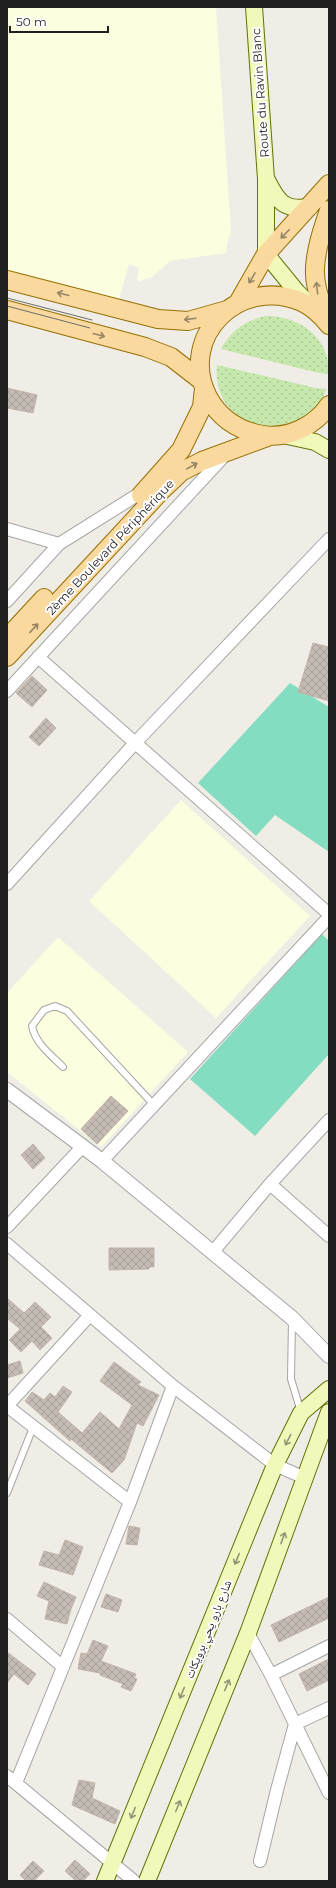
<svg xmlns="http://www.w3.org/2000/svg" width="336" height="1888" viewBox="0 0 336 1888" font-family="Montserrat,'Noto Naskh Arabic',sans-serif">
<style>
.education{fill:#fcfedf}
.grass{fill:url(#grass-dots)}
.pitch{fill:#84ddc1}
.building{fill:url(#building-cross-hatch);stroke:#c1b4a8}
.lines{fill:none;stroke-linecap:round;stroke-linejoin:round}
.service-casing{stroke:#a6a6a6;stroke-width:8}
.minor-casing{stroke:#a6a6a6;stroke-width:14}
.tertiary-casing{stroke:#a6a6a6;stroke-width:16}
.secondary-casing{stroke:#617407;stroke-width:18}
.primary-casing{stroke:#966f03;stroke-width:20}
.service{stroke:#fff;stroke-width:6}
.minor{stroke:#fff;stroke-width:12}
.tertiary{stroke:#fff;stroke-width:14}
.secondary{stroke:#f1f8ba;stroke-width:16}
.primary{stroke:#fad99f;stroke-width:18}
.tram{stroke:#6d6d6d;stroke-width:1}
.oneway{stroke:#978565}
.oneway2{stroke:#929674}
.labels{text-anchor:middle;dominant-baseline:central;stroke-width:4;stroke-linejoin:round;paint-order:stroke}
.street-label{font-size:12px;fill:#1f1f1f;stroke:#fff}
</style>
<defs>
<pattern id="grass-dots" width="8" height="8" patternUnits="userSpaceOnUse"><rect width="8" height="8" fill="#c6e8ac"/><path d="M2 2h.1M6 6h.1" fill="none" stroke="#aac794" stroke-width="1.8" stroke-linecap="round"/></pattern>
<pattern id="building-cross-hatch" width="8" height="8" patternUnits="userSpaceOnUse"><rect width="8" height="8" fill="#c4bcb4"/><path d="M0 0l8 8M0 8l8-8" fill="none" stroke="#a8a19a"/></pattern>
</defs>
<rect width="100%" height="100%" fill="#efede5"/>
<path class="education" d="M7,7H216L231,232L227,243L226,253L170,261L152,277L140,281L137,280L139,268L129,264L118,303L7,273Z
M181,800L310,916L216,1018L89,901Z
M58,937L188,1052L101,1147L7,1072V993Z"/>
<path class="grass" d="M266,316C300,316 330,338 329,374L319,373L221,349C231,330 246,320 266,316Z
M217,365L316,388L326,389C308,451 210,435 217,365Z"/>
<path class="pitch" d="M290,683L329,707V852L275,815L256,836L198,783Z
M322,934L329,941V1054L255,1136L190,1079Z"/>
<path class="building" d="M7,388L37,395L33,413L7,408Z
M313,643L329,647V701L298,692Z
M32,676L47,690L32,707L16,693Z
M46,718L56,728L39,746L29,737Z
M111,1096L128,1111L97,1144L81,1129Z
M33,1144L45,1158L33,1169L21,1155Z
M109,1248H154V1267H149V1269L109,1270Z
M7,1298L24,1313L35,1302L51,1317L41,1327L52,1338L40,1350L32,1341L21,1352L9,1340L20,1329L7,1318Z
M20,1361L23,1373L7,1378V1365Z
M114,1362L141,1382L138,1385L159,1395L143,1426L137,1423L124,1460L112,1473L71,1439L70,1441L25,1401L32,1392L44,1400L50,1393L55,1397L63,1386L72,1392L58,1412L82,1433L100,1412L119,1429L132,1405L100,1381Z
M129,1526L140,1528L137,1545L126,1544Z
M65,1540L83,1547L73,1575L39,1565L44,1551L59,1555Z
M44,1582L76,1597L71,1609L67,1624L45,1619L49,1601L37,1596Z
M106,1594L122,1600L118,1612L101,1607Z
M329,1597V1618L279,1642L271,1625Z
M93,1640L108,1646L101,1661L136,1674L134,1678L137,1679L131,1691L121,1687L123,1684L100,1675V1673L78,1669L81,1653L87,1654Z
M7,1652L36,1674L28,1685L14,1674L7,1683Z
M329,1659V1680L307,1691L299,1674Z
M79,1780L95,1783L92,1798L120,1811L115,1824L72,1805Z
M75,1860L90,1874L83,1881H76L65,1871Z
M33,1861L44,1871L34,1881H26L20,1875Z"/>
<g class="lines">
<defs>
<path id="service" d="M63,1067C51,1055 35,1043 32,1026L44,1010L55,1006L67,1011L154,1105
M292,1320L291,1379L301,1412
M7,1493L34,1425"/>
<path id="minor" d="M7,529L59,544
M7,601L59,544L145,490
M38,657L329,914
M7,691L226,454
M7,884L135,743L329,539
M102,1161L329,917
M270,1184L329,1236
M7,1227L83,1146
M7,1244L173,1386L275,1465L305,1478
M212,1253L270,1184L329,1120
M7,1406L130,1502
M7,1406L90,1315
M7,1619L63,1667
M248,1633L271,1675L329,1793
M271,1675L329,1646
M7,1776L134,1881
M16,1783L130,1502L173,1386
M260,1861L277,1790L295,1724L329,1708"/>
<path id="tertiary" d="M7,1090L102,1161L292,1318L329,1356"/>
<path id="secondary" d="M254,7L266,179V254L297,292L312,307
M267,180C278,202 284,211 310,207
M283,435L315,442L329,450
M105,1881L275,1465L301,1413L329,1389
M147,1881L248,1633L329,1412"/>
<path id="primary" d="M7,280L158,319L188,321L227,310
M238,303L266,254L329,184
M7,310L145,347L171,357L202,381
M328,322C322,305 314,287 315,268C316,248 323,228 329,210
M329,325C322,316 312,307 302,302C240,275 177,336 208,397C220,419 239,431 263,435C288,439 315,426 329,405
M141,495L181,450L202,407L204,388
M7,638L44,598
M7,657L161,491L181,472L202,461L267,437"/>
</defs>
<use href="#service" class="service-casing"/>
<use href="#minor" class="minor-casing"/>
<use href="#tertiary" class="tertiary-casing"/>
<use href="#secondary" class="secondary-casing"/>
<use href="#primary" class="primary-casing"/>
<use href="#service" class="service"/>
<use href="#minor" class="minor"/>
<use href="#tertiary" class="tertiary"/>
<use href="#secondary" class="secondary"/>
<use href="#primary" class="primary"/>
<path class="tram" d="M7,298L92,320
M7,306L90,328"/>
</g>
<defs><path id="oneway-shaft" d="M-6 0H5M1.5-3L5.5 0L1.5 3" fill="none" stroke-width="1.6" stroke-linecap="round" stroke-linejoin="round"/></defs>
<g class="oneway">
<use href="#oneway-shaft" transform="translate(285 234) rotate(134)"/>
<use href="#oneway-shaft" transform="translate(252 278) rotate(120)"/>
<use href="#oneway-shaft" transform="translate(317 288) rotate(-97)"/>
<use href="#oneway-shaft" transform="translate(63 294) rotate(-166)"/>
<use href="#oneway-shaft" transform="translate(190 319) rotate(173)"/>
<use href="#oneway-shaft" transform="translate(99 335) rotate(15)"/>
<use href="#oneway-shaft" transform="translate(192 466) rotate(-29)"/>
<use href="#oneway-shaft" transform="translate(34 628) rotate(-47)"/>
</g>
<g class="oneway2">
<use href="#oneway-shaft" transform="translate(288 1440) rotate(117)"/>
<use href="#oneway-shaft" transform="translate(283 1538) rotate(-70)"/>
<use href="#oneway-shaft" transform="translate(237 1559) rotate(112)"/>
<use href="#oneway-shaft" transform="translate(227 1685) rotate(-68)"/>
<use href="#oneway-shaft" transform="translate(182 1693) rotate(112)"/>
<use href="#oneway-shaft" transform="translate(178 1806) rotate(-68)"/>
<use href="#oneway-shaft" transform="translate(133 1813) rotate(112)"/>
</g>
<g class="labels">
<g class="street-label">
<text transform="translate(260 93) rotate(-94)">Route du Ravin Blanc</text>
<text transform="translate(110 547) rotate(-47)">2ème Boulevard Périphérique</text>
<text transform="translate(208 1629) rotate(-68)">شارع بارو يحي برويكات</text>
</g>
</g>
<rect width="336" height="1888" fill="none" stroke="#1f1f1f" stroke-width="16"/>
<path d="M10 26v6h98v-6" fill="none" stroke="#1f1f1f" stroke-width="2"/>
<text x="16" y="26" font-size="12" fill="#1f1f1f" stroke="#ffffff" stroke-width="3" paint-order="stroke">50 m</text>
</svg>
